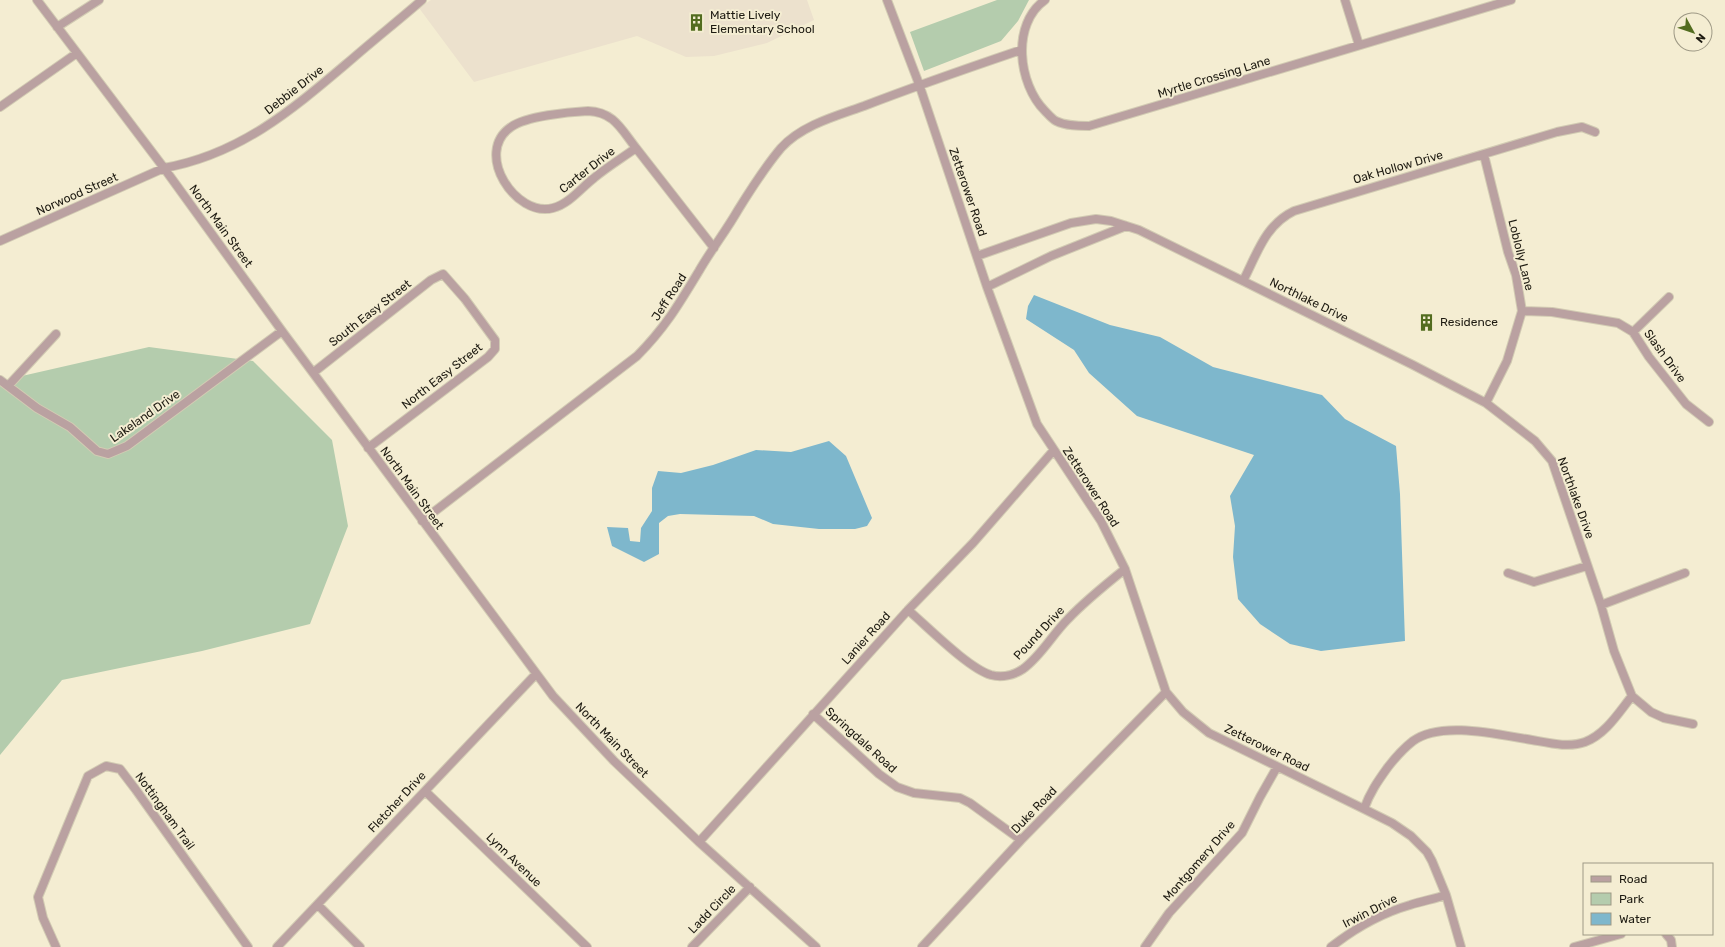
<svg xmlns="http://www.w3.org/2000/svg" width="1725" height="947" viewBox="0 0 1725 947" font-family="Rubik,sans-serif">
<style>
.education{fill:#ece1cd}
.green{fill:#b4ccad}
.water{fill:#7eb7cc}
.lines{fill:none;stroke-linecap:round;stroke-linejoin:round}
.minor-casing{stroke:#d2cbb3;stroke-width:10}
.minor{stroke:#baa1a1;stroke-width:8}
.labels{text-anchor:middle;dominant-baseline:central;stroke-width:4;stroke-linejoin:round;paint-order:stroke}
.poi-label{font-size:12px;fill:#1d1a11;stroke:#f4edd2;text-anchor:start}
.street-label{font-size:12px;fill:#1d1a11;stroke:#f4edd2}
</style>
<rect width="100%" height="100%" fill="#f4edd2"/>
<path class="education" d="M431,0H807L814,20L767,43L714,56L686,57L637,36L474,82L419,8Z"/>
<path class="green" d="M997,0H1029L1018,21L1001,41L924,71L910,32Z
M149,347L253,361L332,440L348,526L310,624L202,651L62,680L0,755V381Z"/>
<path class="water" d="M1034,295L1110,325L1160,337L1213,367L1322,395L1345,419L1396,446L1400,494L1405,641L1321,651L1290,644L1260,624L1238,599L1233,557L1235,526L1230,496L1254,455L1137,416L1089,373L1074,350L1026,319L1028,306Z
M829,441L846,456L872,518L867,526L855,529H819L773,524L754,516L680,514L668,516L659,523V554L644,562L612,546L607,527L628,528L630,541L640,542L641,528L652,511V488L658,471L681,473L713,465L756,450L791,452Z"/>
<g class="lines">
<defs>
<path id="minor" d="M37,0L164,168L282,331L553,696L614,761L699,842L816,947
M887,0L919,84L987,287L1037,424L1101,521L1125,569L1166,692L1183,712L1209,733L1364,809L1392,823L1411,836L1427,852L1432,861L1446,895L1461,947
M1045,0C1011,24 1018,84 1045,111C1048,114 1052,119 1056,121C1066,126 1079,126 1089,126L1511,0
M1345,0L1359,45
M57,27L99,0
M0,107L77,53
M588,111C614,112 621,129 636,148C622,158 607,167 594,178C581,188 569,204 553,208C516,218 473,153 511,127C526,116 569,112 588,111Z
M636,148L714,248
M1484,155L1508,252L1516,275L1522,311L1507,361L1486,403
M0,241L164,168C242,154 294,108 352,59C375,39 399,20 422,0
M977,256L1071,223L1096,219L1111,221L1139,230L1243,281L1413,365L1486,403L1535,441L1552,461L1601,605L1614,651L1632,696L1651,712L1664,718L1693,724
M1243,281C1257,254 1265,225 1294,211L1557,132L1582,127L1595,132
M987,287L1051,256L1126,226
M1522,311L1552,312L1618,323L1633,332L1649,357L1686,404L1709,422
M1633,332L1669,297
M314,372L431,280L443,274L465,299L495,340V349L488,357L368,448
M0,380L37,408L70,427L97,451L108,454L127,446L282,331
M8,386L56,334
M422,521L637,356C665,328 679,304 699,271C711,250 726,231 738,210C751,189 765,167 781,148C802,125 836,116 864,106C916,86 968,68 1021,50
M1508,573L1534,582L1587,566
M1601,605L1685,573
M908,610C928,627 968,668 991,675C1002,678 1014,675 1023,669C1041,656 1052,635 1068,619C1085,601 1105,585 1125,569
M813,714L879,774L897,787L914,793L960,798L970,803L1021,840
M425,791L587,947
M1364,809C1370,792 1378,781 1388,767C1395,758 1404,748 1413,741C1441,720 1500,735 1532,740C1549,743 1569,748 1585,742C1606,734 1619,712 1632,696
M699,842L908,610L973,543L1053,451
M318,905L360,947
M1666,934L1671,940L1672,947
M56,947L43,918L38,897L88,776L106,766L120,769L136,790L248,947
M277,947L536,674
M692,947L750,887
M922,947L1021,840L1166,692
M1145,947L1169,913L1242,833L1260,797L1277,767
M1331,947C1354,929 1382,913 1410,905C1422,901 1434,899 1446,895
M1574,947L1621,934"/>
</defs>
<use href="#minor" class="minor-casing"/>
<use href="#minor" class="minor"/>
</g>
<defs>
<symbol id="building-bare" viewBox="-9 -9 18 18"><path d="M-4-6H4V6H1V3H-1V6H-4ZM-2.5-4.3h1.7v1.8h-1.7ZM.8-4.3h1.7v1.8H.8ZM-2.5-1h1.7V.8h-1.7ZM.8-1h1.7V.8H.8Z" fill="#526c1f" stroke="#f4edd2" stroke-width="2.5" paint-order="stroke"/></symbol>
</defs>
<g fill-rule="evenodd">
<use href="#building-bare" x="684" y="10" width="25" height="25"/>
<use href="#building-bare" x="1414" y="310" width="25" height="25"/>
</g>
<g class="labels">
<g class="poi-label">
<text x="710" y="15">Mattie Lively<tspan x="710" dy="14">Elementary School</tspan></text>
<text x="1440" y="322">Residence</text>
</g>
<g class="street-label">
<text transform="translate(1214 77) rotate(-17)">Myrtle Crossing Lane</text>
<text transform="translate(294 90) rotate(-38)">Debbie Drive</text>
<text transform="translate(1398 167) rotate(-16)">Oak Hollow Drive</text>
<text transform="translate(587 170) rotate(-38)">Carter Drive</text>
<text transform="translate(968 192) rotate(71)">Zetterower Road</text>
<text transform="translate(77 194) rotate(-24)">Norwood Street</text>
<text transform="translate(221 226) rotate(54)">North Main Street</text>
<text transform="translate(1521 255) rotate(76)">Loblolly Lane</text>
<text transform="translate(669 297) rotate(-57)">Jeff Road</text>
<text transform="translate(1309 300) rotate(26)">Northlake Drive</text>
<text transform="translate(370 313) rotate(-38)">South Easy Street</text>
<text transform="translate(1665 356) rotate(54)">Slash Drive</text>
<text transform="translate(442 376) rotate(-38)">North Easy Street</text>
<text transform="translate(145 416) rotate(-35)">Lakeland Drive</text>
<text transform="translate(1091 487) rotate(57)">Zetterower Road</text>
<text transform="translate(412 488) rotate(54)">North Main Street</text>
<text transform="translate(1576 498) rotate(70)">Northlake Drive</text>
<text transform="translate(1039 633) rotate(-47)">Pound Drive</text>
<text transform="translate(866 638) rotate(-48)">Lanier Road</text>
<text transform="translate(612 740) rotate(46)">North Main Street</text>
<text transform="translate(861 740) rotate(42)">Springdale Road</text>
<text transform="translate(1267 748) rotate(26)">Zetterower Road</text>
<text transform="translate(397 802) rotate(-47)">Fletcher Drive</text>
<text transform="translate(1034 810) rotate(-46)">Duke Road</text>
<text transform="translate(165 811) rotate(54)">Nottingham Trail</text>
<text transform="translate(514 860) rotate(44)">Lynn Avenue</text>
<text transform="translate(1199 861) rotate(-49)">Montgomery Drive</text>
<text transform="translate(712 909) rotate(-46)">Ladd Circle</text>
<text transform="translate(1370 911) rotate(-27)">Irwin Drive</text>
</g>
</g>
<rect x="1583" y="863" width="130" height="72" fill="#f4edd2" stroke="#9e9985"/>
<rect x="1591" y="876" width="20" height="6" fill="#baa1a1" stroke="#9e9985"/>
<text x="1619" y="883" font-size="12" fill="#1d1a11">Road</text>
<rect x="1591" y="893" width="20" height="12" fill="#b4ccad" stroke="#9e9985"/>
<text x="1619" y="903" font-size="12" fill="#1d1a11">Park</text>
<rect x="1591" y="913" width="20" height="12" fill="#7eb7cc" stroke="#9e9985"/>
<text x="1619" y="923" font-size="12" fill="#1d1a11">Water</text>
<g transform="translate(1693 32) rotate(130)"><circle r="19" fill="#f4edd2" stroke="#9e9985"/>
<path d="M0-3L7 15L0 10L-7 15Z" fill="#526c1f"/>
<text y="-6" font-size="11" font-weight="bold" text-anchor="middle" fill="#1d1a11">N</text>
</g>
</svg>
